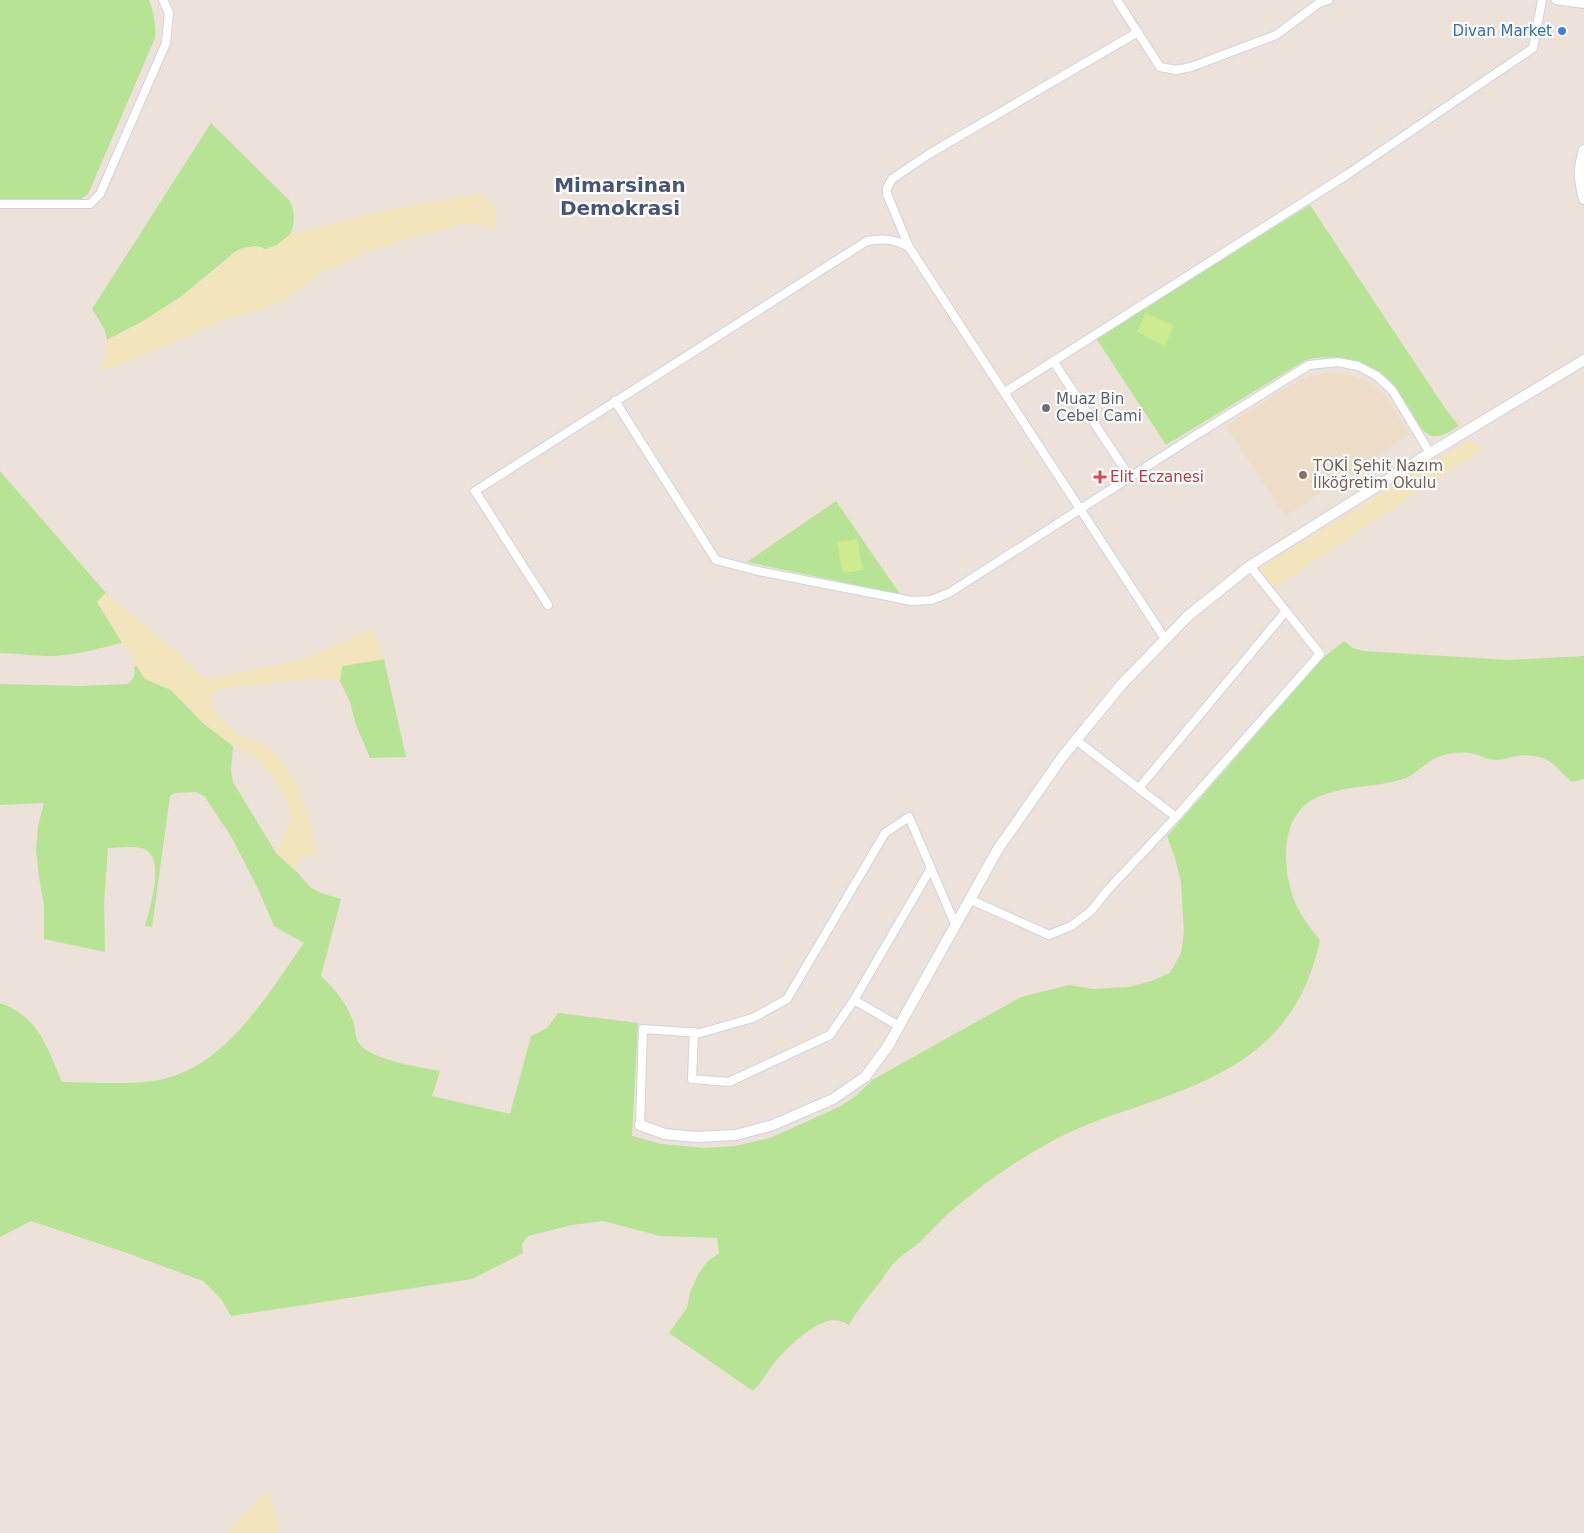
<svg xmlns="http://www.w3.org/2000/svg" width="1584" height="1533" viewBox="0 0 1584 1533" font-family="'DejaVu Sans',sans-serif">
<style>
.education{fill:#eedec8}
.green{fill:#b6e494}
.sand{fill:#f2e5bb}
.pitch{fill:#cdec8f}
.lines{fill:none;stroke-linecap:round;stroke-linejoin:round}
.street-casing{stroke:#cfd4e2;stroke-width:10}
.secondary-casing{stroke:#cfd4e2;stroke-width:12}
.street{stroke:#fff;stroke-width:8}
.secondary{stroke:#fff;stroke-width:10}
.shop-dot{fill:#3f7fe0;stroke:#fff;stroke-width:2}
.worship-dot{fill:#6b7280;stroke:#fff;stroke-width:2}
.education-dot{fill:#8d6e63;stroke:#fff;stroke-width:2}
.health-dot{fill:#e0444e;stroke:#fff;stroke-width:2}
.labels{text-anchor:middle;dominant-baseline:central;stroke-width:4.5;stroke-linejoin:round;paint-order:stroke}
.shop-label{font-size:15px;fill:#366cbe;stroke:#fff;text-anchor:end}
.worship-label{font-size:15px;fill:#5b616d;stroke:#fff;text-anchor:start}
.education-label{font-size:15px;fill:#785e54;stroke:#fff;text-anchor:start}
.health-label{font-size:15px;fill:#be3a42;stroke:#fff;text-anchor:start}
.district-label{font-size:20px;font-weight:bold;fill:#48557a;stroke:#fff}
</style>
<rect width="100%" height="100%" fill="#ece2da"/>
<path class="education" d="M1328,372L1350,375L1365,380L1383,393L1410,434L1285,516L1226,426L1300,379Z"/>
<path class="green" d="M0,0H149C154,13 156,24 155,38L89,192C73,213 24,205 0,205Z
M211,123L289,200C300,218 292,247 267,249C261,249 265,248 260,247C252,246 243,247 236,251L182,296L145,320L107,340L104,328L92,309Z
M1310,205L1447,411L1459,426C1446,434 1434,443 1422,429C1413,416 1399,389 1389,380C1368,360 1331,352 1304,361L1166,445L1096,338Z
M0,471L106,593L97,602L122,643C97,649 73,656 48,656C32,656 16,653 0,653Z
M836,501L900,594L747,562Z
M1344,641L1353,648L1363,651L1509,660L1584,656V779L1572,782C1564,776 1557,766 1549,761C1540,756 1526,754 1516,756C1509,757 1504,760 1497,760C1489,760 1483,757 1475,754C1463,751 1449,753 1438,757C1422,764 1416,776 1400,780C1371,788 1341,785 1314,799C1279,817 1282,870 1295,902C1301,916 1310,928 1320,940C1300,1035 1240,1071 1154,1101C1123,1112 1091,1121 1062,1136C1021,1157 983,1183 949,1213C939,1222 930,1232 920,1242C912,1249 903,1254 896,1261C890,1267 885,1275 880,1282C869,1296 858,1309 849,1325C845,1323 840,1320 835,1320C815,1320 783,1351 772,1366C765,1375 761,1384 753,1391L669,1333L687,1308L690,1292L699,1273L708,1261L719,1253L717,1238L660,1236L603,1221L572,1225L528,1236L522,1244L523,1253L472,1279L231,1316L221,1299L203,1281L130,1254L31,1221L0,1237V1003C39,1017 47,1047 62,1082C92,1082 124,1085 153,1081C224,1071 266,996 304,943L274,926L259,891L232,838L205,797L196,792L174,793L170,796L152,927L145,926C150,909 166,857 144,849C134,845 118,848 108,848L104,902L105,952L44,939V906L39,877L36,850L38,826L44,803L0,805V684L79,686L127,684C133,680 136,675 134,667L137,666L145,679L171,690L202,722L233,746L231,770L233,782L276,853L297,872L310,887L321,893L341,899L321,976C336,990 348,1005 354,1024C355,1029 355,1035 357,1040C366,1060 420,1067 440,1071L432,1096L510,1114L531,1036L547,1028L558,1013L638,1023L632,1136L661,1144L705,1148L735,1146L770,1138L839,1107L857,1095L872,1080L1021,997L1069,985L1093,989L1129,987L1151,981L1170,973L1181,953L1184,932L1181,882L1175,858L1167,836L1324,657Z
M384,659L406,757L370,758L356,725L350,702L340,681L342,666Z"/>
<path class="sand" d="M480,194C494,202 499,215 495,231L481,225L464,224L412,238L372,251L325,271L283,301L263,310L227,319L164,347L99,372L105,359L107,340L145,320L182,296L240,249L255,246L265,249L277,245L289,235L322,226L387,210Z
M1469,440L1483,450L1411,496L1271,590L1256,570Z
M106,593L192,665L198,674L208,679L309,658L372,628L384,659L342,666L340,681L319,678L244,686L217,690L211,696C210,714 233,731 247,738C252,741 260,742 265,745C271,749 276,756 281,761C306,791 309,820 318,856L308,854L300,858L296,866L297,872L276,853L289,824L291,815L284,796L271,773L255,757L233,746L202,722L171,690L145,679L97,602Z
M268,1491L275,1511L278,1533H225Z"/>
<path class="pitch" d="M1146,313L1174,326L1165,346L1137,332Z
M857,539L863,570L843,573L837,542Z"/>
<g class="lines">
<defs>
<path id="street" d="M1117,0L1160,67L1176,70L1191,67L1276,35L1319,3L1328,0
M1556,0L1584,4
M0,204H90L100,194L166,43L169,13L163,0
M909,247L887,194V188L892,179L929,154L1138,32
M1053,361L1130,477
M1005,392L1348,174L1533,48L1542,0
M615,401L716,560L758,571L912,601L931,600L949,593L1196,435L1309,365L1338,362L1358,366L1377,376L1392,390L1430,453
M548,605L475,491L867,241C883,238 894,239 909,247L1165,639
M1076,740L1176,817
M1139,788L1286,611
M969,899L1049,935L1071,926L1091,911L1106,892L1176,817L1320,654L1250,566
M854,1000L899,1026
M694,1032L692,1079L729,1082L830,1035L854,1000L931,868
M640,1125L643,1029L700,1033L753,1018L787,999L885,833L909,817L955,924"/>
<path id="secondary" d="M1584,150C1578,169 1579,180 1584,199
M640,1125L665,1134L696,1137L736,1135L773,1125L833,1099L865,1077L888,1046L998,849L1063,756L1122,684L1188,616L1250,566L1430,453L1584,360"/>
</defs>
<use href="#street" class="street-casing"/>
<use href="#secondary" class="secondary-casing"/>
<use href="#street" class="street"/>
<use href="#secondary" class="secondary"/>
</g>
<circle class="shop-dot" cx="1562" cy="31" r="5"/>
<circle class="worship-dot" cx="1046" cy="408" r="5"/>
<circle class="education-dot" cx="1303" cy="475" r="5"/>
<path class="health-dot" d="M1097.5 469.5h5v5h5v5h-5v5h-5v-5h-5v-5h5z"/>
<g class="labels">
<g class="shop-label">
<text x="1552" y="31">Divan Market</text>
</g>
<g class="worship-label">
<text x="1056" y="399">Muaz Bin<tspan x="1056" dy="17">Cebel Cami</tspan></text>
</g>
<g class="education-label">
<text x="1313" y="466">TOKİ Şehit Nazım<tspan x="1313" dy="17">İlköğretim Okulu</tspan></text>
</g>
<g class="health-label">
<text x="1110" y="477">Elit Eczanesi</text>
</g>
<g class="district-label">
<text x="620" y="185">Mimarsinan<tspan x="620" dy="23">Demokrasi</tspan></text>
</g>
</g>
</svg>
